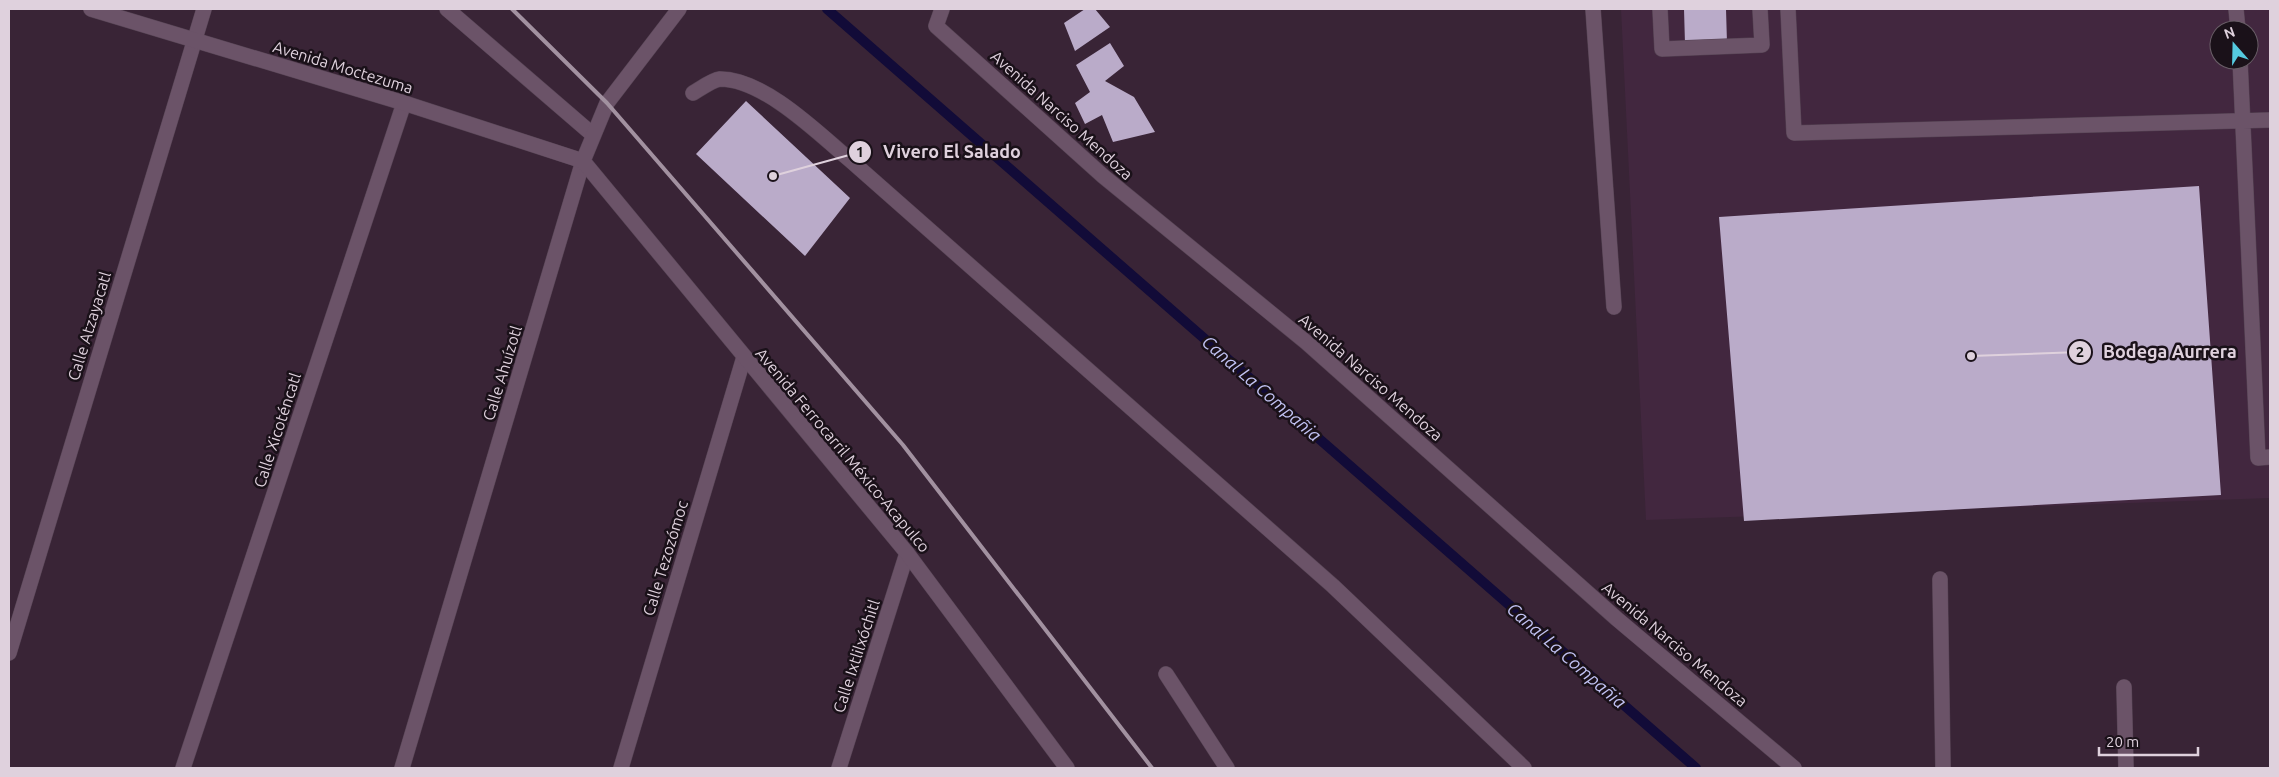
<svg xmlns="http://www.w3.org/2000/svg" width="2279" height="777" viewBox="0 0 2279 777" font-family="Ubuntu,sans-serif">
<style>
.built{fill:#42273f;fill-rule:evenodd}
.lines{fill:none;stroke-linecap:round;stroke-linejoin:round}
.stream{stroke:#120b38;stroke-width:10}
.building{fill:#baabc9}
.lane-casing{stroke:#554353;stroke-width:16}
.street-casing{stroke:#554353;stroke-width:16}
.secondary-casing{stroke:#554353;stroke-width:16}
.lane{stroke:#6b5368;stroke-width:15}
.street{stroke:#6b5368;stroke-width:15}
.secondary{stroke:#6b5368;stroke-width:15}
.rail{stroke:#a291a0;stroke-width:4}
.labels{text-anchor:middle;dominant-baseline:central;stroke-width:5;stroke-linejoin:round;paint-order:stroke}
.street-label{font-size:16px;fill:#dfd1dd;stroke:#1a1119}
.water-label{font-size:18px;font-style:italic;fill:#c1c2f3;stroke:#1a1119}
.leader{fill:none;stroke:#dfd1dd;stroke-width:2}
.callout-dot{fill:#dfd1dd;stroke:#1a1119;stroke-width:2}
.mark-label{font-size:15px;text-anchor:middle;font-weight:bold;fill:#111}
.callout-label{font-size:18px;text-anchor:middle;font-weight:bold;fill:#dfd1dd;stroke:#1a1119;stroke-width:5;stroke-linejoin:round;paint-order:stroke}
</style>
<rect width="100%" height="100%" fill="#392436"/>
<path class="built" d="M1621,9H2270V498L1646,520ZM2219,30H2249V60H2219Z"/>
<g class="lines">
<path class="stream" d="M827,9L1696,768"/>
</g>
<path class="building" d="M1085,9H1095L1110,27L1075,51L1064,23Z
M1684,9H1726L1727,43L1685,44Z
M1110,43L1124,66L1105,81L1134,97L1155,132L1113,142L1102,115L1085,124L1075,103L1090,92L1076,65Z
M746,101L850,198L805,256L696,154Z
M2199,186L2221,495L1744,521L1719,217Z"/>
<g class="lines">
<defs>
<path id="lane" d="M1593,9L1614,307
M1660,9L1662,49L1762,45L1760,9
M1788,9L1794,133L2270,120
M2236,9L2238,30
M2240,60L2258,458L2270,457"/>
<path id="street" d="M447,9L592,134
M693,93C700,89 712,80 720,79C764,79 818,133 850,160L1333,586L1524,768
M1940,579L1943,768
M9,653L204,9
M1166,674L1227,768
M2124,687L2126,768
M183,768L404,103
M402,768L583,161
M621,768L744,357
M839,768L907,553"/>
<path id="secondary" d="M91,9L404,103L583,161
M942,9L936,26L1103,176L1306,342L1617,619L1794,768
M583,161L907,553L1067,768
M583,161L607,103L679,9"/>
</defs>
<use href="#lane" class="lane-casing"/>
<use href="#street" class="street-casing"/>
<use href="#secondary" class="secondary-casing"/>
<use href="#lane" class="lane"/>
<use href="#street" class="street"/>
<use href="#secondary" class="secondary"/>
<path class="rail" d="M512,9L607,103L903,445L1152,768"/>
</g>
<g class="labels">
<g class="street-label">
<text transform="translate(343 67) rotate(17)">Avenida Moctezuma</text>
<text transform="translate(1062 115) rotate(42)">Avenida Narciso Mendoza</text>
<text transform="translate(89 326) rotate(-73)">Calle Atzayacatl</text>
<text transform="translate(502 373) rotate(-73)">Calle Ahuízotl</text>
<text transform="translate(1371 377) rotate(41)">Avenida Narciso Mendoza</text>
<text transform="translate(277 430) rotate(-72)">Calle Xicoténcatl</text>
<text transform="translate(843 450) rotate(50)">Avenida Ferrocarril México-Acapulco</text>
<text transform="translate(665 558) rotate(-73)">Calle Tezozómoc</text>
<text transform="translate(1675 644) rotate(40)">Avenida Narciso Mendoza</text>
<text transform="translate(856 656) rotate(-72)">Calle Ixtlilxóchitl</text>
</g>
<g class="water-label">
<text transform="translate(1262 388) rotate(41)">Canal La Compañia</text>
<text transform="translate(1567 655) rotate(41)">Canal La Compañia</text>
</g>
</g>
<path class="leader" d="M773 176L860 152M1971 356L2080 352"/>
<g class="callout-dot">
<circle cx="773" cy="176" r="5"/>
<circle cx="1971" cy="356" r="5"/>
<circle cx="860" cy="152" r="12"/>
<circle cx="2080" cy="352" r="12"/>
</g>
<g class="mark-label">
<text x="860" y="157">1</text>
<text x="2080" y="357">2</text>
</g>
<g class="callout-label">
<text x="952" y="158">Vivero El Salado</text>
<text x="2170" y="358">Bodega Aurrera</text>
</g>
<rect width="2279" height="777" fill="none" stroke="#dfd1dd" stroke-width="20"/>
<g transform="translate(2234 45) rotate(340)"><circle r="24" fill="#1a1119" stroke="#695e67"/>
<path d="M0-4L9 19L0 12L-9 19Z" fill="#55cadf"/>
<text y="-8" font-size="14" font-weight="bold" text-anchor="middle" fill="#dfd1dd">N</text>
</g>
<path d="M2099 747v8h99v-8" fill="none" stroke="#dfd1dd" stroke-width="2.5"/>
<text x="2106" y="747" font-size="15" fill="#dfd1dd" stroke="#1a1119" stroke-width="4" paint-order="stroke">20 m</text>
</svg>
